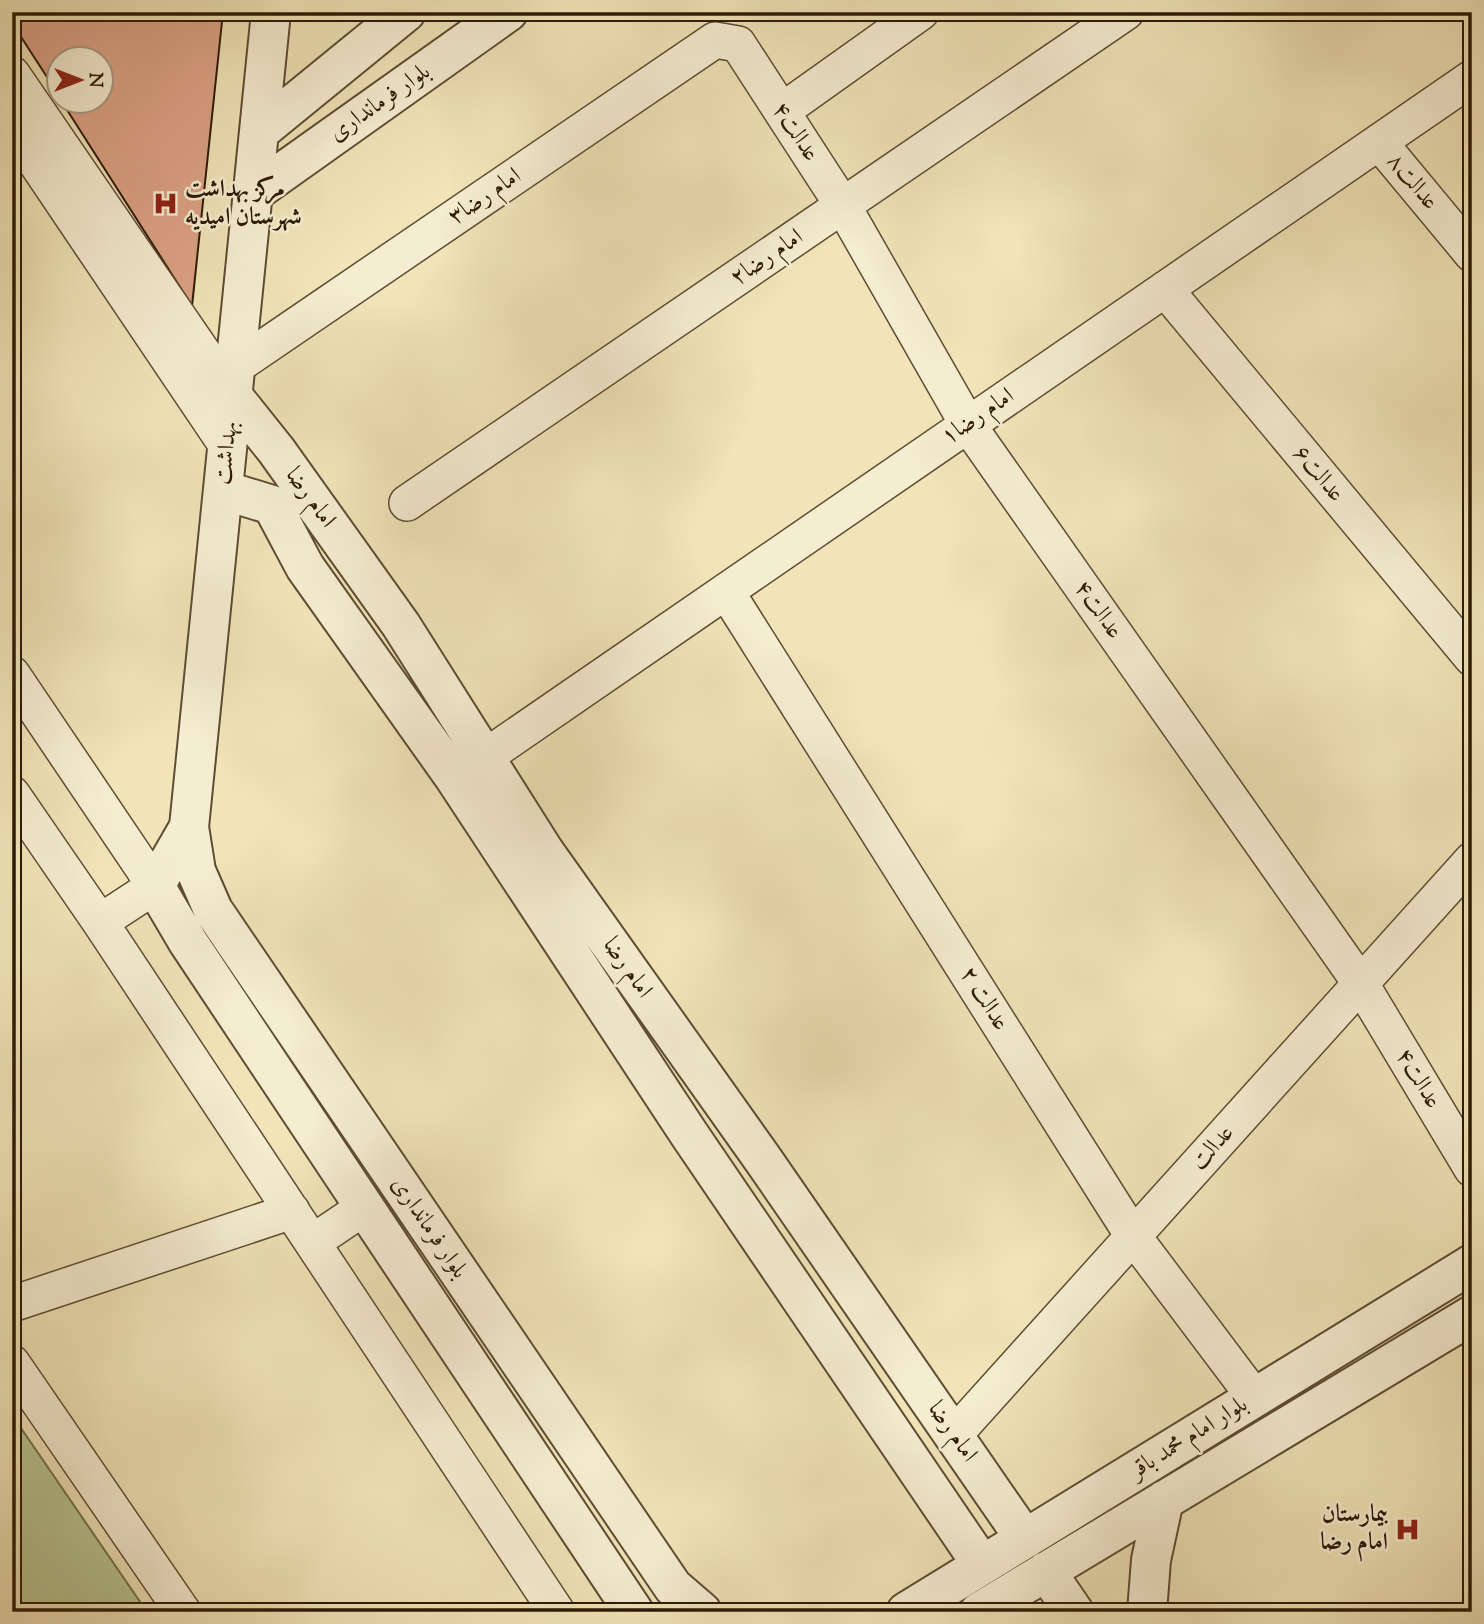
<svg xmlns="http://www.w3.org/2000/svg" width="1484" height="1624" viewBox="0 0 1484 1624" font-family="'Sorts Mill Goudy',Amiri,serif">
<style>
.green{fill:#b7c590;stroke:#72704c;stroke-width:2}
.building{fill:#dba285;stroke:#2d1a07;stroke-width:2}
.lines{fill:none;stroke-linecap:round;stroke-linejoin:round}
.minor-casing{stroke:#5e4c33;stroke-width:38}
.tertiary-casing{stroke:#5e4c33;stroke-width:42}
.minor{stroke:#f5edd1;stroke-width:35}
.tertiary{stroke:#f5edd1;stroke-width:38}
.labels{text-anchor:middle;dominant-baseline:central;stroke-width:5;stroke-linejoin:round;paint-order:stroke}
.street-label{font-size:24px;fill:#2d1a07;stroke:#f5edd1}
.poi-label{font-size:24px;font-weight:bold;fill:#2d1a07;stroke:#f5edd1;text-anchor:start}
</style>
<rect width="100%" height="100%" fill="#f0e4b8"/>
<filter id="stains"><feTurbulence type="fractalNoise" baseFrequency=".00286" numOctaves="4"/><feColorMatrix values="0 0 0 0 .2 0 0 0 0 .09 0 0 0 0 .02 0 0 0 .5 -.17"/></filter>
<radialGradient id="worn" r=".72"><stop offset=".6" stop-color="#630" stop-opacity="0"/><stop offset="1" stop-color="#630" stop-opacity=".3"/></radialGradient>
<path class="green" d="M12,1415L147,1612H17L12,1605Z"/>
<path class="building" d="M12,12H223L192,306L62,102H102V60H60V97L12,23Z"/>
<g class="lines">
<defs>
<path id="minor" d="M12,74L232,395
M782,111L921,12
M12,127L227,446
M1379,142L1472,254
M1165,289L1472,658
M235,367L715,40L738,44L843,206L968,425L1361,984L1472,1169
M407,503L1126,12
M726,591L1133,1236L1255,1398
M12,674L155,886L100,922
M485,757L1472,78
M12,794L100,922L557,1612
M313,1242L365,1207
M12,1304L292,1211
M12,1363L183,1612
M954,1435L1472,860"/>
<path id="tertiary" d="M271,12L189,827L155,886L188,942L634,1612
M259,132L406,12
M252,194L508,12
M232,395L276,450L401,625L544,851L762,1158L1025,1539
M223,490L272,505L305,567L454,777L689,1134L982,1565
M189,827L196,871L213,910L673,1587L702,1612
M1046,1571L1074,1612
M906,1612L1472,1264
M979,1612L1472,1315
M1147,1612L1151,1560L1164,1500"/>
</defs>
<use href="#minor" class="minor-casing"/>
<use href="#tertiary" class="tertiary-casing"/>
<use href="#minor" class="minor"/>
<use href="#tertiary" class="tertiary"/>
</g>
<defs>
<symbol id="hospital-bare" viewBox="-9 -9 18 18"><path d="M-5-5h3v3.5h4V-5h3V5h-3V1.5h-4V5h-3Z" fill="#8f2418" stroke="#f5edd1" stroke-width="2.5" paint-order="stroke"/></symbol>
</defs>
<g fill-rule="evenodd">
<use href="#hospital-bare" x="148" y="186" width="35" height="35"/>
<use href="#hospital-bare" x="1390" y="1512" width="35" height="35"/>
</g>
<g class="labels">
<g class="street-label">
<text transform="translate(380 103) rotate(-35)">بلوار فرمانداری</text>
<text transform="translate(795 132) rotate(57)">عدالت۴</text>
<text transform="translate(1412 182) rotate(50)">عدالت۸</text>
<text transform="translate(485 197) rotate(-34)">امام رضا۳</text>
<text transform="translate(767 258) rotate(-34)">امام رضا۲</text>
<text transform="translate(978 417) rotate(-34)">امام رضا۱</text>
<text transform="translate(227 453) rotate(-84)">بهداشت</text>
<text transform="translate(1318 474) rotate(50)">عدالت۶</text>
<text transform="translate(310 498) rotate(54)">امام رضا</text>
<text transform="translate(1098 610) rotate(55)">عدالت۴</text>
<text transform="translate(627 968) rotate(55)">امام رضا</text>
<text transform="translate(984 999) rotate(58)">عدالت ۲</text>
<text transform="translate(1418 1079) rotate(59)">عدالت۴</text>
<text transform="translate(1213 1148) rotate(-48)">عدالت</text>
<text transform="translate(429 1228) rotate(56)">بلوار فرمانداری</text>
<text transform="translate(952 1432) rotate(55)">امام رضا</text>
<text transform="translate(1189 1438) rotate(-32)">بلوار امام محمد باقر</text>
</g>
<g class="poi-label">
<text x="185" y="190">مرکز بهداشت<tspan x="185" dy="28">شهرستان امیدیه</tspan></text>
<text x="1388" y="1515" text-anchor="end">بیمارستان<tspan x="1388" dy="28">امام رضا</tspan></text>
</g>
</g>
<rect width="1484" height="1624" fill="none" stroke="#f0e4b8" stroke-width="42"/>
<rect x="14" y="14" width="1456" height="1596" fill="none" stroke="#2d1a07" stroke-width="3.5"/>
<rect x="21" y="21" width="1442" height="1582" fill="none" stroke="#2d1a07" stroke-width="2"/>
<g transform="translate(80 80) rotate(90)"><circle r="33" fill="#f5edd1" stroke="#a59980" stroke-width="2"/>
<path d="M0-5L12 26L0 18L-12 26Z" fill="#8f2418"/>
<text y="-10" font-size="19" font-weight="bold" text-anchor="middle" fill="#2d1a07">N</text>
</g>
<rect width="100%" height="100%" filter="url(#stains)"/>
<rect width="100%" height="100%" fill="url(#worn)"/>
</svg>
